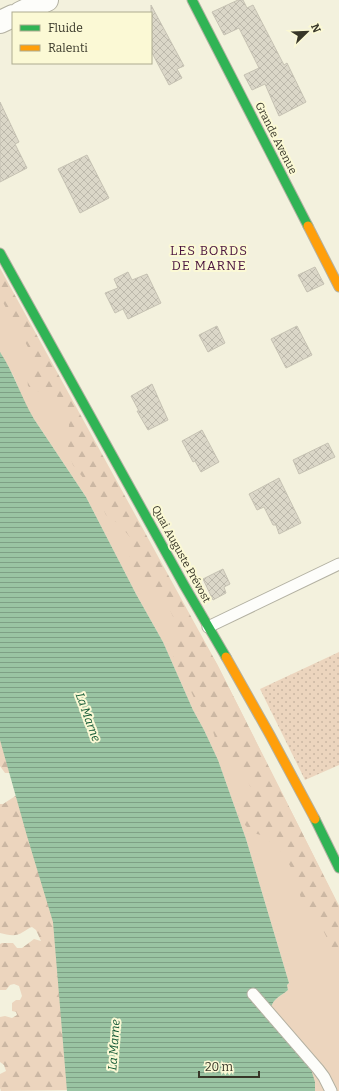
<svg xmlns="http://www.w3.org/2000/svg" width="339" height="1091" viewBox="0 0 339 1091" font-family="Bitter,serif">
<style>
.green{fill:#ecd5be}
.forest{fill:url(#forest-firs)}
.garden{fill:url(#garden-dots)}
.water{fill:url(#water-rules)}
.building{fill:url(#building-cross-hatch);stroke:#c6c2b3}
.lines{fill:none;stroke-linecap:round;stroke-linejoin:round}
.lane-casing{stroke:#b3b1a2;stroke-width:13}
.street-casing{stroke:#b3b1a2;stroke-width:24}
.fast-casing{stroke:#b3b1a2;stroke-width:11}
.slow-casing{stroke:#b3b1a2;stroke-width:11}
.lane{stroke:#fdfdfa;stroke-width:11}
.street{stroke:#fdfdfa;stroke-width:22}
.fast{stroke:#30b455;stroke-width:9}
.slow{stroke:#ff9f0a;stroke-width:9}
.labels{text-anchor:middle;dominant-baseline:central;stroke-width:4;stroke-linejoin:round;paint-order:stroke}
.street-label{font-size:11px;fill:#373628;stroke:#fbf9d5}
.water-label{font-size:12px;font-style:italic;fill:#0d5531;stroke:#fbf9d5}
.quarter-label{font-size:13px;letter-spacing:1px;fill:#4a133d;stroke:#fbf9d5}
</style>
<defs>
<pattern id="forest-firs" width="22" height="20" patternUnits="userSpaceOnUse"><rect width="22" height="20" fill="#ecd5be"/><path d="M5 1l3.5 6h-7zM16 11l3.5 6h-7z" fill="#cbb7a3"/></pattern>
<pattern id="garden-dots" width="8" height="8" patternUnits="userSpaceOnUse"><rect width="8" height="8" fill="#ecd5be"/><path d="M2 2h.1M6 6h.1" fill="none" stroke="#cbb7a3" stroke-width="1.8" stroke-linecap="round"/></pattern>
<pattern id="water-rules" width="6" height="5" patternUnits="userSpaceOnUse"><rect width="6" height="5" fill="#9ac4a3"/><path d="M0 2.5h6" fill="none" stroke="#7ea085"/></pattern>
<pattern id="building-cross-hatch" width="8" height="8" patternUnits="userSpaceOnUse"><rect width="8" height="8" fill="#dbd7c8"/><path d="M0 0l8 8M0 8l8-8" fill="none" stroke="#bdb9ac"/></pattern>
</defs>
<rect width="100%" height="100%" fill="#f3f1dd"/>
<path class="green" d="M0,290L217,664L339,906V1091H315V1082L300,1055L271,1011C271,999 280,997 288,990L287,985L289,983L246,839L218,760L204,730L193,710L163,642L136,594L86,497L34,419L26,406L13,375L0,352Z"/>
<path class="forest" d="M0,268L217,664L339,906V962L323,930L314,916L303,904L299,892L295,875L283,853L273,845L265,836L253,833L245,825L238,815V807L250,796L251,789L244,770L238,762L222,755L218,748L210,721L203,709L195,700L188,685L178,670L173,657V648L178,636L177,625L169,608L148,590L138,578L129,561L131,547L129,536L120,525L106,515L96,494L73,465L68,451L69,424L64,405L56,395L51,392L35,391L28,386C26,376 35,369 34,358L0,297Z
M0,715L13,773H5L0,766Z
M20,793L50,857L71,1090L1,1091L0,1088V1074L6,1071L4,1065L0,1062V1017L5,1016L12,1018L17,1015L16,1012L12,1011V1003L16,1000H20L22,996L19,986L14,984L10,985L6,990H0V944L2,943H13L17,948H22L34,939L41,941L36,930L32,927C28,928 27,930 23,932C16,937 8,935 0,933V804H3Z"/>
<path class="garden" d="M339,652V765L305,780L260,689Z"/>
<path class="water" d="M0,352C14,373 21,397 34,419L86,497L136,594L163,642L193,710L204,730L218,760L246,839L289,983L287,985L288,990C280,997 271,999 271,1011L300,1055L311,1069L315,1082V1091H67L53,922L27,836L0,740Z"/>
<path class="building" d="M238,0H243L247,8L253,5L284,65L287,63L306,102L279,116L265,84L252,90L244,75L259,68L239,28L224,35L212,12Z
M151,5L184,66L177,69L182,78L169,85L151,51Z
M0,102L19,142L15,144L27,168L0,182Z
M87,155L109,198L80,213L58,169Z
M315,267L324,284L307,292L298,275Z
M128,272L132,280L147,274L161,303L128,319L123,309L115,313L105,293L118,288L114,279Z
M217,326L225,343L208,352L199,335Z
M297,326L312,355L286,368L271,339Z
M152,384L168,420L148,430L137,411H139L131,396Z
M202,430L219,462L201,472L195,461L193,462L182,441Z
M328,443L335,457L299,474L293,460Z
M279,478L301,523L279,534L276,525H273L264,507L257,510L249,494Z
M223,569L230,584L224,587L226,593L213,600L203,579Z"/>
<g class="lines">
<defs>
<path id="lane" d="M208,627L339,564
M253,994L318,1069L324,1077L331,1091"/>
<path id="street" d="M20,13L47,0
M0,22L13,16"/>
<path id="fast" d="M192,0L308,226
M0,253L184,585L226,657
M315,819L339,868"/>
<path id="slow" d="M308,226L339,287
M226,657L270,735L315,819"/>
</defs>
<use href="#lane" class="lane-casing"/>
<use href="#street" class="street-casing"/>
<use href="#fast" class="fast-casing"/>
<use href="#slow" class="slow-casing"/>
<use href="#lane" class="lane"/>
<use href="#street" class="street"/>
<use href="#fast" class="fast"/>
<use href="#slow" class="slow"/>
</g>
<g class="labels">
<g class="street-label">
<text transform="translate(276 138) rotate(63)">Grande Avenue</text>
<text transform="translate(181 554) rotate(61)">Quai Auguste Prévost</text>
</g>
<g class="water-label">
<text transform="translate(88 717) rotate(70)">La Marne</text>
<text transform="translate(114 1045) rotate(-86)">La Marne</text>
</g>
<g class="quarter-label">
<text x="209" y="250">LES BORDS<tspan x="209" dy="15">DE MARNE</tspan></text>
</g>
</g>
<rect x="12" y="12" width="140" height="52" fill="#fbf9d5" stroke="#adab90"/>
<rect x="20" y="25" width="20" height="6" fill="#30b455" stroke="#adab90"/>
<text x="48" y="32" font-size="12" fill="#373628">Fluide</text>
<rect x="20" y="45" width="20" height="6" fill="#ff9f0a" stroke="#adab90"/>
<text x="48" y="52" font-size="12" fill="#373628">Ralenti</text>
<g transform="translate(307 32) rotate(67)" stroke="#fbf9d5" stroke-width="3" paint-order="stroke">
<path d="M0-3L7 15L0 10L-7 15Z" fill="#373628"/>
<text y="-6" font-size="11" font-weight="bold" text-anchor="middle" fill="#373628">N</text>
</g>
<path d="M199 1071v6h60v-6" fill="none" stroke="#373628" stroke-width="2"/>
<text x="205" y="1071" font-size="12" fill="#373628" stroke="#fbf9d5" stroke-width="3" paint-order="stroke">20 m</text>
</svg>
